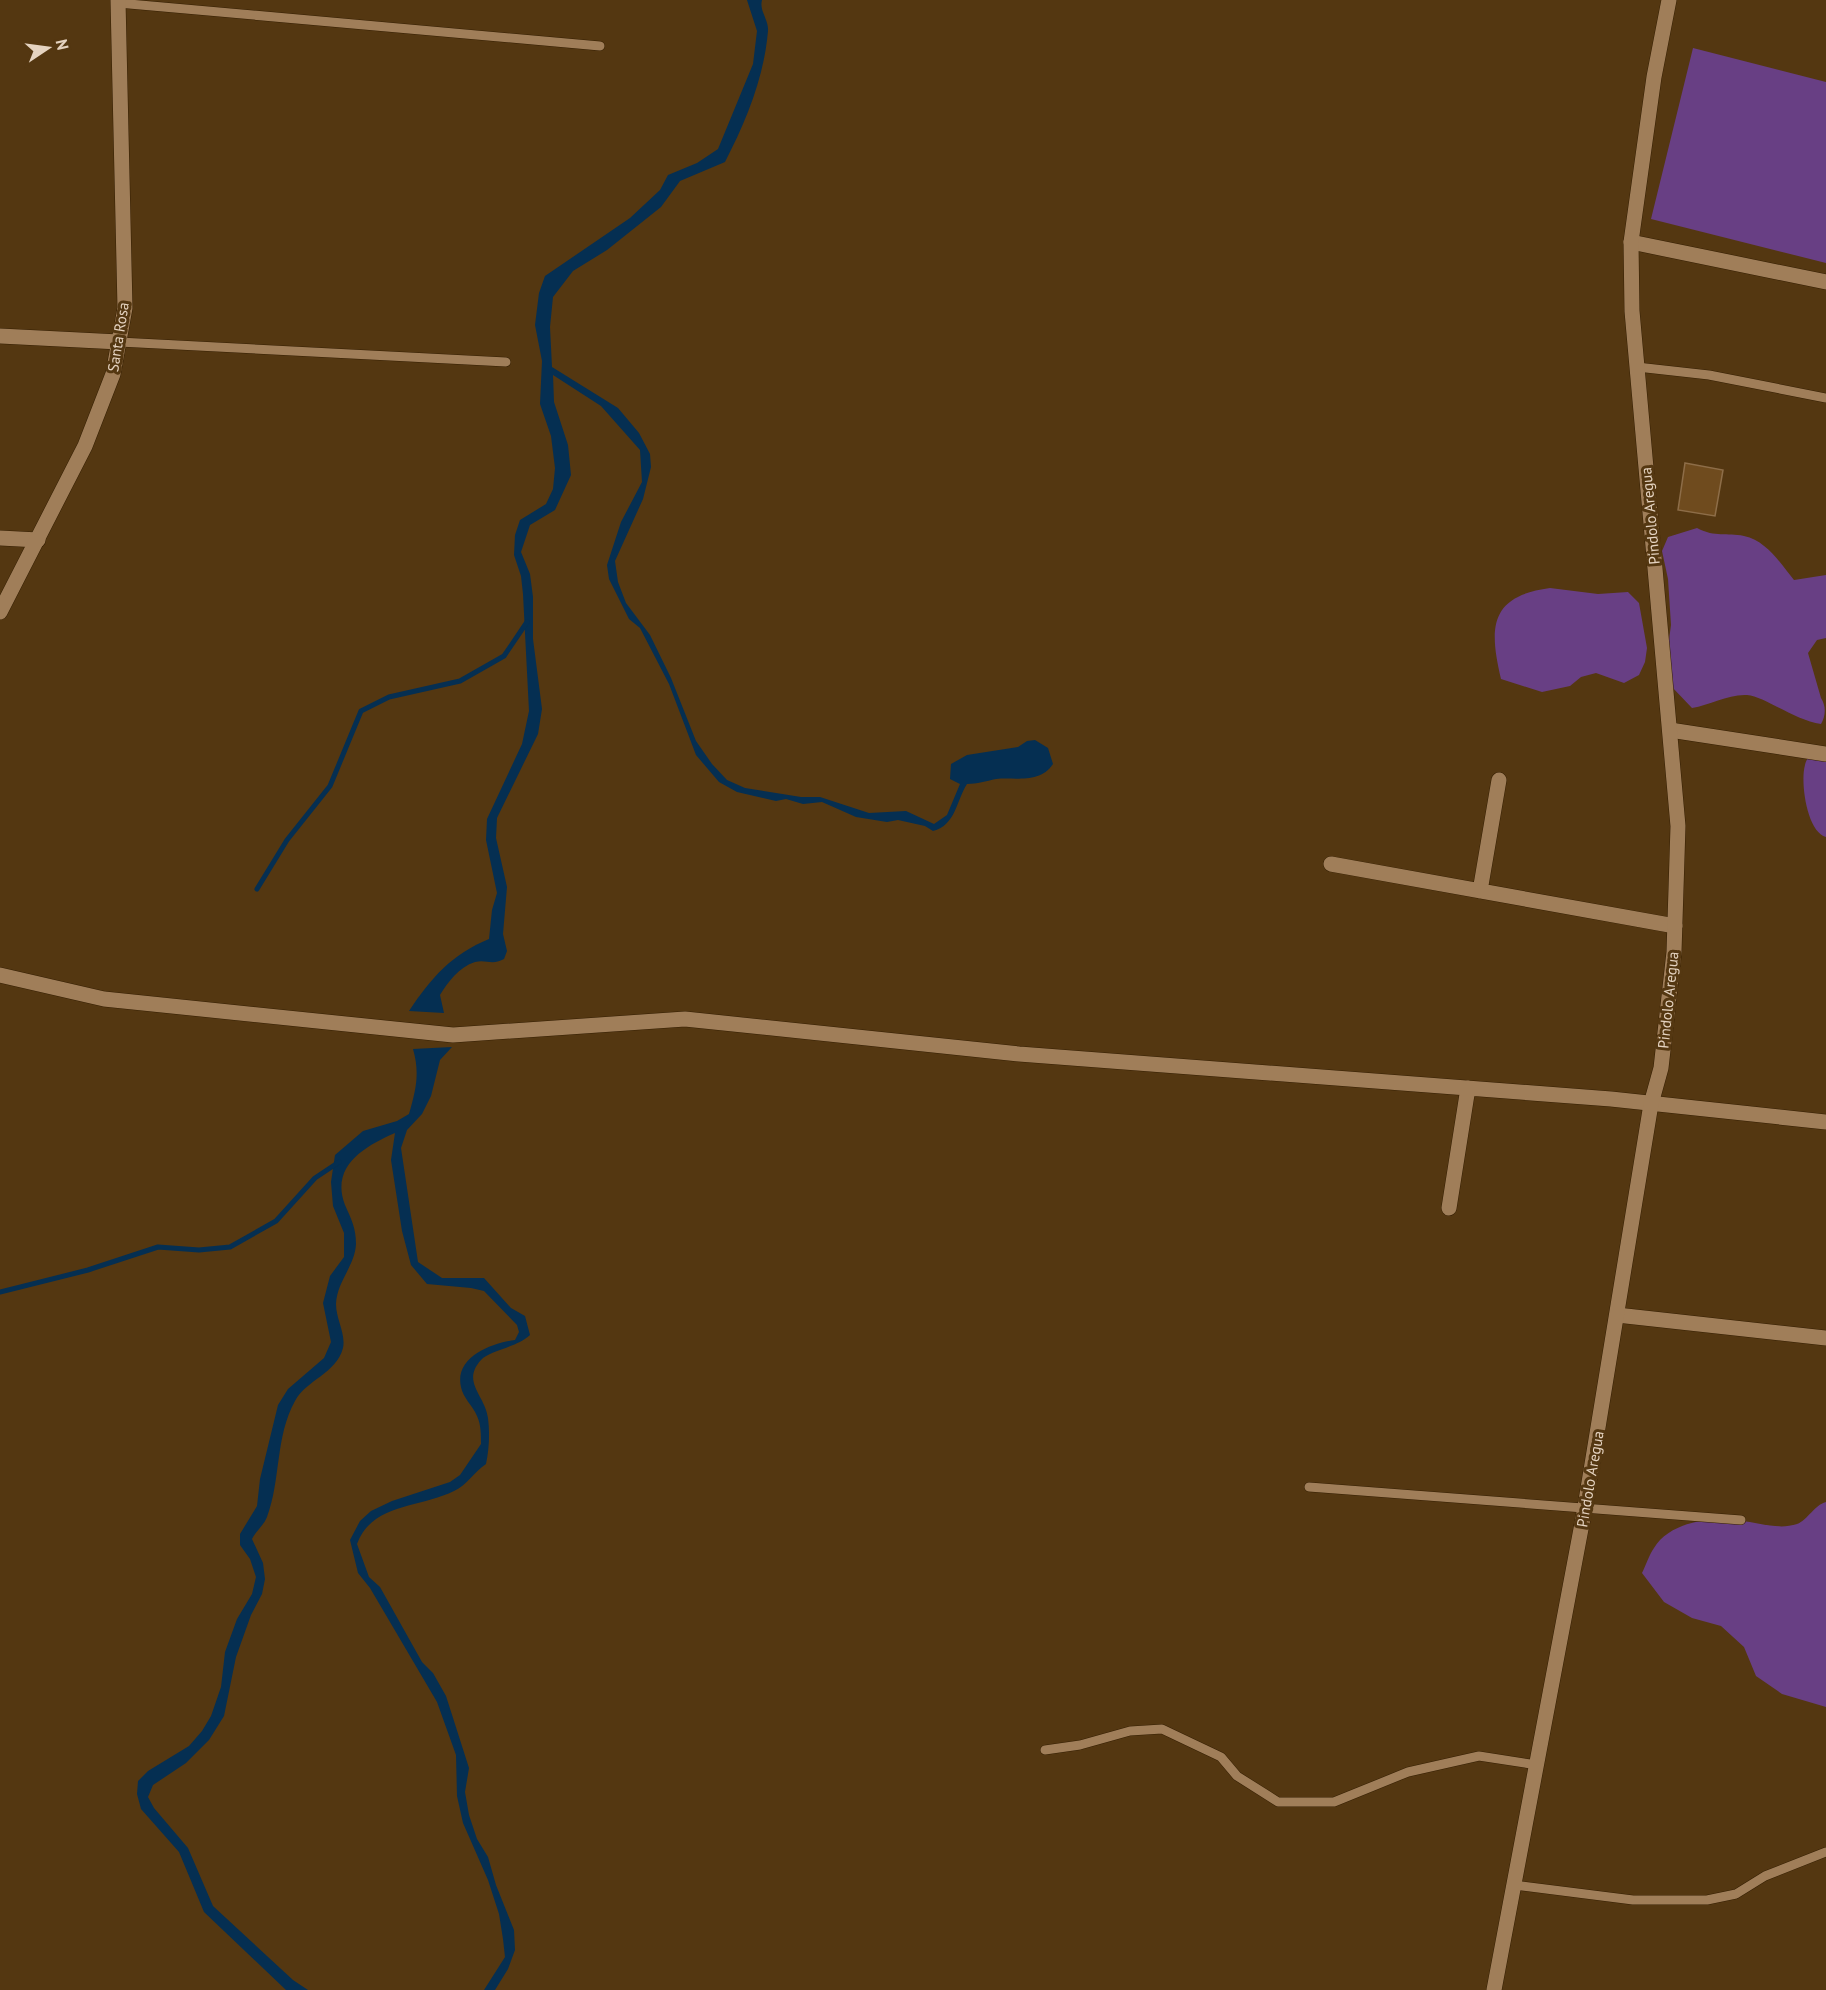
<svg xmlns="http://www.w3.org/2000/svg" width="1826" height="1990" viewBox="0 0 1826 1990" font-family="'PT Sans',sans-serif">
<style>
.green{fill:#683f84}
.water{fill:#052f52}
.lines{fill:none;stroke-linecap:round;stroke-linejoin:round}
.stream{stroke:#052f52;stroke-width:5}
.building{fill:#6f4b1e;stroke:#8d6d48;stroke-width:1.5}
.lane-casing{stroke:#351f03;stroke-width:10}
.street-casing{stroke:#351f03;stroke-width:16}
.secondary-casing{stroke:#351f03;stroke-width:16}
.lane{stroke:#a07e59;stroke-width:9}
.street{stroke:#a07e59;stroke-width:15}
.secondary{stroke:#a07e59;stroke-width:15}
.labels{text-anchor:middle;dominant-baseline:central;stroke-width:6;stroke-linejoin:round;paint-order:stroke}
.street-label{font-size:15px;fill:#e5d3c0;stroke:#543711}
</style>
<rect width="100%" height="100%" fill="#543711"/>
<path class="green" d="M1693,48L1826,82V263L1651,219Z
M1697,528C1716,538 1726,532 1744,536C1767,541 1780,563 1794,580L1826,575V638L1817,640L1808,653L1821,698C1826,706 1826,715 1821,724C1794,720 1766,697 1747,695C1728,694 1710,705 1692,708L1671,686L1667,655L1671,625L1668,579L1662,551L1668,537Z
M1550,588L1598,594L1628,592L1639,603L1647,648L1645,662L1639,675L1624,683L1596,673L1581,677L1570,686L1542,692L1501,679C1489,628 1489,596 1550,588Z
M1826,747V837C1807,832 1800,782 1805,765C1806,759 1811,754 1815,749Z
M1826,1502V1707L1782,1694L1756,1676L1744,1647L1721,1626L1692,1618L1664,1602L1642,1573C1646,1565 1649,1555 1654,1548C1670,1521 1714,1516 1742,1521C1760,1523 1779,1530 1797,1524C1808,1520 1814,1505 1826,1502Z"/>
<path class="water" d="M747,0H762C759,11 769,20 768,31C764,78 746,121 725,162L680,181L661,207L607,250L573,271L553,297L550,327L552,367L618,408L639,433L650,454L651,467L643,499L615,561L618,582L626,603L650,635L671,678L696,741L712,764L727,780L745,788L801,797H820L869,813L906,811L934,824L947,815L960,784L950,779L951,764L967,755L1018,747L1027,741L1035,740L1048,748L1053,764C1040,784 1015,777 996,779C986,781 977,784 967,784C956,801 956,825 933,831L925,826L898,820L887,822L856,817L822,802L803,804L786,799L776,801L737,792L719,782L696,755L669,684L640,628L629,619L609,579L607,565L621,522L642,482L640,450L601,406L553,375L554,402L568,445L571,475L555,510L530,525L521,552L530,574L533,597V639L542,709L538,734L497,818L496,838L507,887L503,934L507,951L504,959C491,966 487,959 475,962C459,967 448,982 440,995L444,1013L409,1011C431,978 452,954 489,939L492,910L497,893L486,840L487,819L522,744L529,711L523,594L521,576L514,555L515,535L520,520L546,504L553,489L555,468L551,436L540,404L542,361L535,325L539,293L545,276L630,218L660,190L668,175L697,163L718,149L753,64L757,31Z
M452,1047L440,1060L431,1096L422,1114L407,1130L401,1148L418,1262L442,1278H484L511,1308L525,1316L530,1335C516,1348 490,1350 481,1360C461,1382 485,1395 488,1418C490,1433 489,1450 486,1464C474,1472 467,1485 454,1491C420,1508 372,1503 357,1544L369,1577L380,1587L422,1662L433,1673L446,1696L469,1768L465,1792L469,1815L477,1839L488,1857L496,1885L514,1930L515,1950L508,1969L495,1990H484L505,1957L503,1939L499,1914L488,1880L463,1823L457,1796L456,1755L437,1702L370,1588L358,1573L350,1540L360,1521L371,1511L392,1501L450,1482L460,1475L481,1444C481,1435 481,1424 477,1416C473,1406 463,1398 461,1387C454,1357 492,1343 515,1340L519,1332L517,1325L484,1291L471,1288L427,1284L411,1265L402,1231L391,1160L395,1133C365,1146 330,1166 345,1205C351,1219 356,1227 356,1244C355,1266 337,1281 336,1304C336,1319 346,1334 343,1348C336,1374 306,1380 295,1401C275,1437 281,1480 267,1517C264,1525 256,1531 252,1539L263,1563L265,1579L262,1594L251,1615L236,1657L224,1716L209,1740L186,1763L153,1785L148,1797L154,1808L188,1848L213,1906L293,1980L308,1990H286L204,1912L179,1852L141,1809L137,1794L138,1781L148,1771L189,1746L202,1731L211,1716L221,1687L225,1652L237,1619L252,1594L256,1577L250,1559L240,1545V1534L257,1506L260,1479L278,1405L288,1389L324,1358L331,1342L323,1303L330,1276L344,1257V1233L333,1206L331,1182L335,1155L363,1131L397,1121L409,1114C416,1090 420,1073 413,1049Z"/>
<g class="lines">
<path class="stream" d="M257,889L287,840L330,786L361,711L389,697L460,681L504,656L527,622
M0,1292L88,1270L158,1247L199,1250L230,1247L276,1221L315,1178L339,1162"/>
</g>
<path class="building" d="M1685,463L1723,470L1715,516L1678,510Z"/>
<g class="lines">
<defs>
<path id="lane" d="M118,3L600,46
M119,342L506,362
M1637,367L1709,375L1826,398
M1309,1487L1741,1520
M1045,1750L1080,1745L1130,1731L1162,1729L1221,1757L1237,1776L1278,1802H1334L1408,1772L1479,1756L1537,1765
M1514,1885L1633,1900H1707L1736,1894L1765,1876L1826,1852"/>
<path id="street" d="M1631,242L1826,282
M0,336L119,342
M0,538L38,540
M1670,730L1826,754
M1331,864L1675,926
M1480,891L1499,780
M0,975L104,999L453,1035L685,1019L1019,1054L1611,1099L1826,1122
M1449,1208L1468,1088
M1617,1315L1826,1338"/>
<path id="secondary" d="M0,612L85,446L113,374L125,308L118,0
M1494,1990L1584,1513L1651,1104L1661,1068L1674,952L1678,826L1632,311L1631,242L1654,77L1669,0"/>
</defs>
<use href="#lane" class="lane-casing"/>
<use href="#street" class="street-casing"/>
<use href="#secondary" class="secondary-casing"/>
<use href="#lane" class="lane"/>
<use href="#street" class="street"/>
<use href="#secondary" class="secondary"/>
</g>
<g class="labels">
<g class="street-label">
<text transform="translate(118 337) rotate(-81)">Santa Rosa</text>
<text transform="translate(1650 516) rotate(-95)">Pindolo Aregua</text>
<text transform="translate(1668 1000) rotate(-84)">Pindolo Aregua</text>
<text transform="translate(1590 1479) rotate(-80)">Pindolo Aregua</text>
</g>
</g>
<g transform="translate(48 48) rotate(77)" stroke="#543711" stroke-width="4.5" paint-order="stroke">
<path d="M0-4.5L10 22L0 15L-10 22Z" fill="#e5d3c0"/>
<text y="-9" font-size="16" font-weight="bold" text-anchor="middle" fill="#e5d3c0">N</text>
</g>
</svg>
